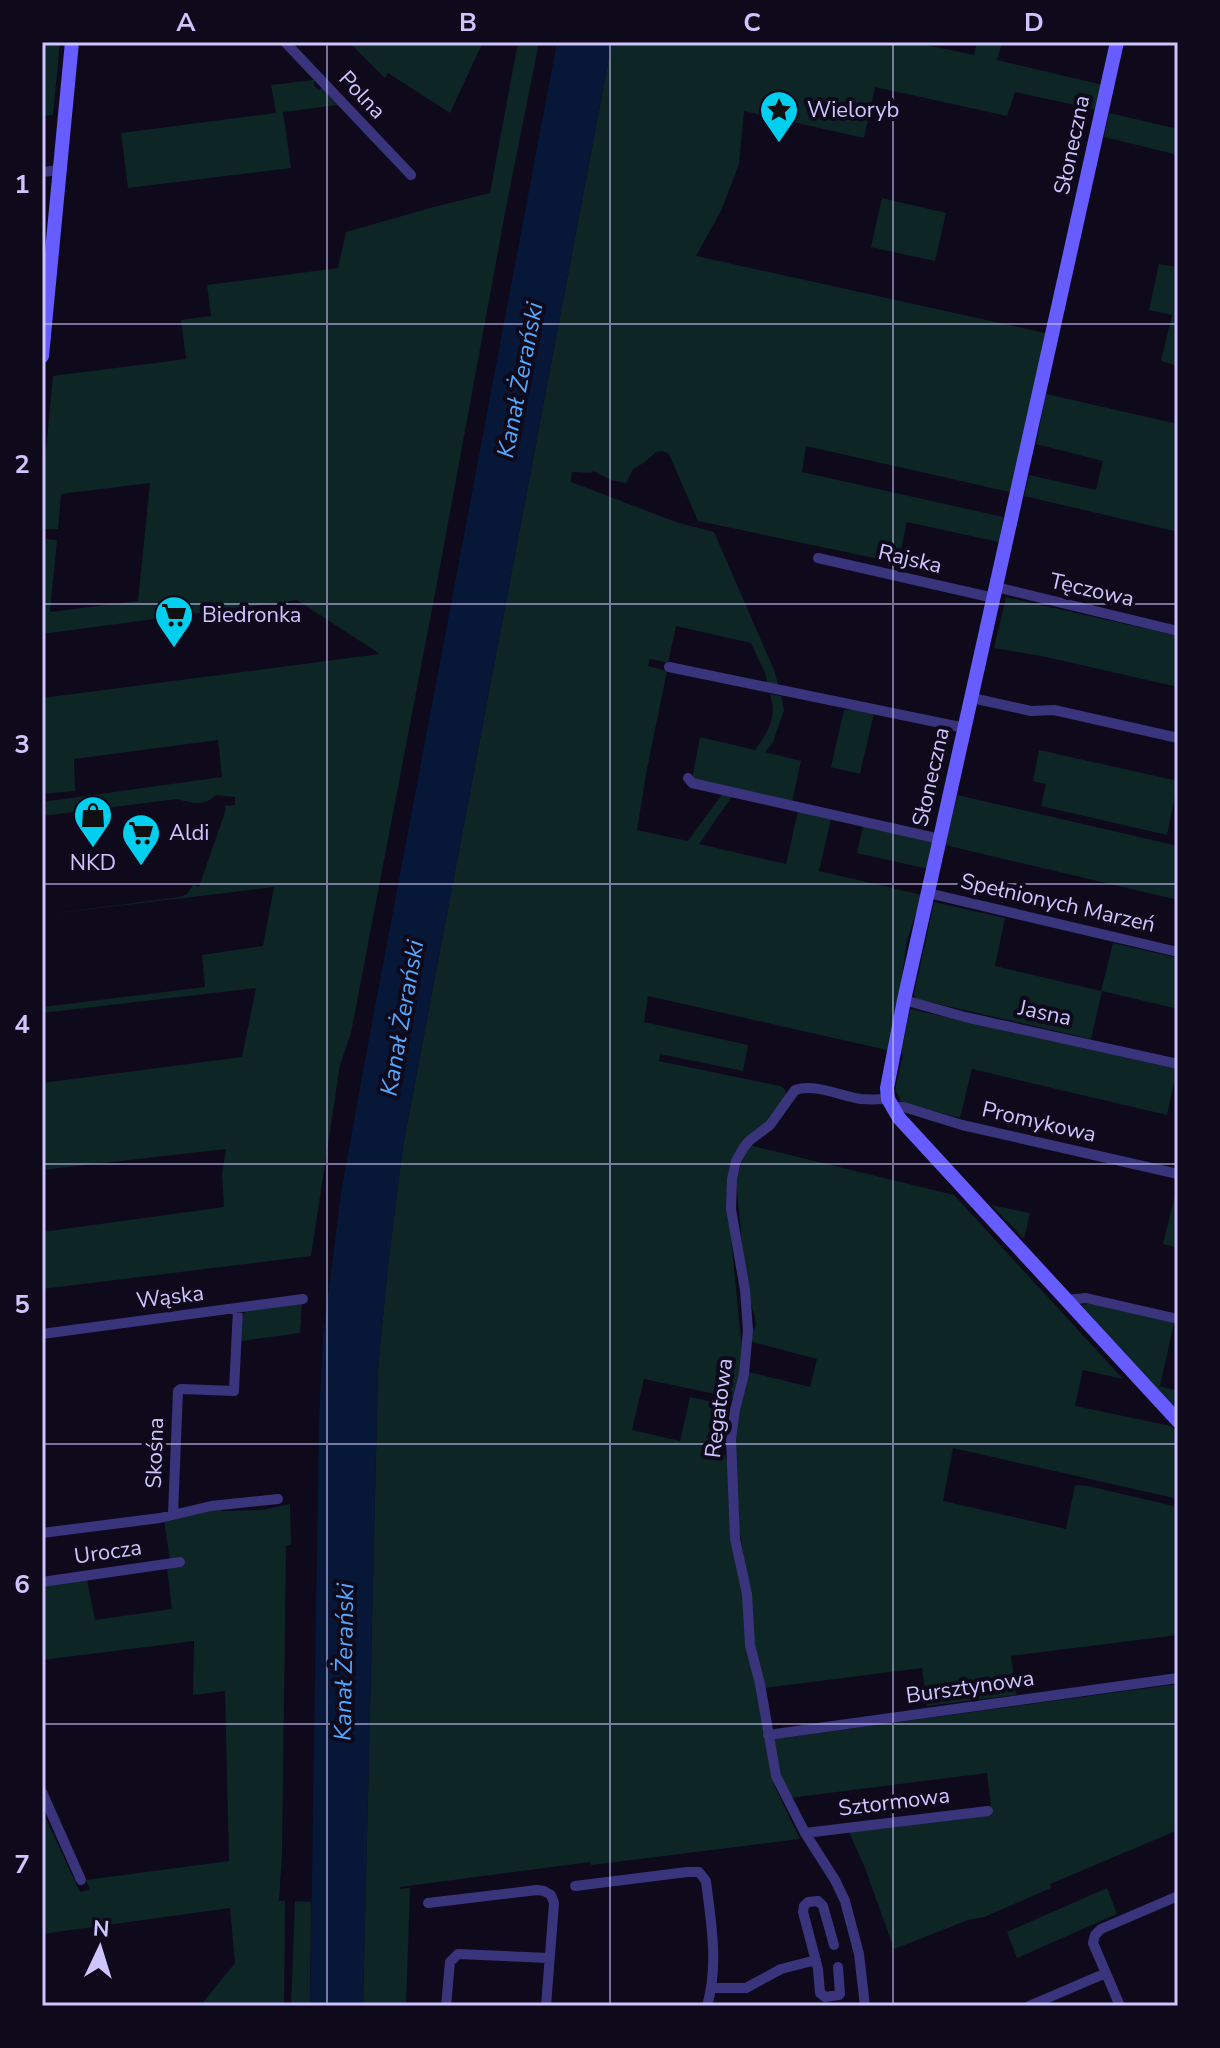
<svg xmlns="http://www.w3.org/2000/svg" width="1220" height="2048" viewBox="0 0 1220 2048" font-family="'Nunito Sans',sans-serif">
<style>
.green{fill:#0d2525}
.water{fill:#071738}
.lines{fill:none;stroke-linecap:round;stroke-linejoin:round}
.street{stroke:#39347c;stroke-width:10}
.secondary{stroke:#665cff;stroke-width:14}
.grid{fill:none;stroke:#cec5ff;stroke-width:2;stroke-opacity:0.55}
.labels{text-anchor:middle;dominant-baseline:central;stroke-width:8;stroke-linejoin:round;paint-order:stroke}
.street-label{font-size:22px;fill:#cec5ff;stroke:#0e0a1b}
.poi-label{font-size:22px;fill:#cec5ff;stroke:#0e0a1b;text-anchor:start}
.water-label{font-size:24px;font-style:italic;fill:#53a9ff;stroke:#0e0a1b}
.neatline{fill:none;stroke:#cec5ff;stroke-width:3}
.grid-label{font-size:26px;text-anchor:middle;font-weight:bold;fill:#cec5ff}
</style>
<rect width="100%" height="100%" fill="#0e0a1b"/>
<path class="green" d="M42,42H60L53,115L42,116Z
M349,42H483L450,113L388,73L385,78Z
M518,42H539L508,197L437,583L351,1033L340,1065L311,1256L42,1289V1232L224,1207L222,1175L226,1149L42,1170V1083L242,1057L256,988L42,1013V1007L205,987L202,955L263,946L274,887L42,915L180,897L187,894L193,885L199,887L226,809L224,806L235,805V797L216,795C203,807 193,803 177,799L42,816V802L222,777L218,740L74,759L75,791L42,794V698L380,654L297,600L42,634V561L46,539L57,540L50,612L138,601L150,483L61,494L58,529H42V491L53,376L186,359L181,320L211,316L207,285L338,268L346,232L430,208L490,193Z
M612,42H912L974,55L977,42H1002L997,60L1103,85L1098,110L1015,92L1007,116L875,87L864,138L744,111L739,164L721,211L696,256L1045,333L1014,493L806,446L802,472L1003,517L999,542L907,522L898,563L698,521L669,454L662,451L656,452L645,462L633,469L626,483L611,480L593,471L591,473L572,472L571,482L676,522L714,532L774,670L778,684L768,685L765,673L751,643L676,626L668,663L650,659L648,666L667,671L647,769L637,830L688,841L723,793L733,795L699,844L786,864L798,811L831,819L819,871L922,895L907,940L899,1000L887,1050L648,996L644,1022L748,1045L743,1071L660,1054L659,1061L780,1086L784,1088L787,1094L767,1124L741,1145L728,1208L742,1350V1370L734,1398L644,1379L632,1430L680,1441L690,1397L722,1404L727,1412L719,1451L724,1454L728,1462L751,1660L760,1708L774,1785L800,1839L591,1865L590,1862L400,1887V1889L410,1888L406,2006H363L378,1369L388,1265L403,1146Z
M314,80V85L318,90L322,88L338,105L283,112L291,168L128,188L121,133L276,113L271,85Z
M1109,113L1178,129V155L1104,137Z
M882,198L946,213L935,261L871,247Z
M1159,264L1178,267V366L1161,361L1172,315L1149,310Z
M1046,394L1178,424V532L1024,496L1029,475L1096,490L1103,461L1036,444Z
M1006,597L1178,636V687L1046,657L994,648Z
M770,694L781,696L784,710L773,742L765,752L801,761L792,802L692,779L700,737L755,750C769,731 777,717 770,694Z
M857,709L874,713L860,774L831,767L844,710Z
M1039,750L1178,781L1167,835L1041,806L1046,784L1033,781Z
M957,795L1178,846V900L945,845Z
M863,826L934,842L928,869L857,853Z
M934,902L1005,918L995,966L1101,991L1113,943L1178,958V1009L1102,991L1091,1039L916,999L914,994Z
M910,1009L1177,1069L1167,1115L972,1069L960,1118L899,1101L900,1098L895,1090L903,1054L901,1052Z
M749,1145L954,1195L1123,1379L1083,1370L1075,1406L1171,1426L1178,1434V1499L953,1448L943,1501L1066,1529L1075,1485L1088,1486L1178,1507V1635L1011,1656L1016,1695L927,1706L922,1668L764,1688L754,1645L750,1592L738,1523L735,1433L749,1372L810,1387L817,1359L749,1341L756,1324L754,1313L747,1294L736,1181L745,1152Z
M1178,1183V1248L1163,1244Z
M991,1205L1030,1213L1024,1239Z
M1088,1303L1174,1323L1160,1386L1178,1391V1411L1082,1306Z
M302,1304L300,1333L241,1341L242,1316L247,1311Z
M290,1504L291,1545L286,1546L282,1852L279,1901H285L284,2006H200L235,1963L230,1908L42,1934V1810L80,1892L90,1890L86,1880L229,1861L225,1691L193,1695L194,1641L42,1660V1586L87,1579L95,1620L172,1609L167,1568L170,1561L164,1520L220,1509L222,1511L262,1510Z
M1178,1684V1830L1050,1884L1051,1888L984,1917L968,1920L894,1949L865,1868L849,1832L992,1815L987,1773L789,1798C783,1781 771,1758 775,1739Z
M1107,1888L1117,1914L1017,1958L1007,1932Z
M295,1901L311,1902L310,2006H291Z"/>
<path class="water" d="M557,42H612L403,1146L388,1265L378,1369L363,2006H310L319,1422L323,1336L341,1193L368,1044Z"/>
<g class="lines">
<path class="street" d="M285,42L411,175
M42,172L60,170
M818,558L994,598
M996,587L1178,631
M669,667L965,728
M972,698L1031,711L1054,710L1178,738
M688,778L692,783L940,839
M928,893L1178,952
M904,1000L965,1017L1178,1064
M892,1107H904L962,1125L1178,1174
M1066,1300L1086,1298L1178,1319
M42,1334L303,1299
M173,1514L178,1391L181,1389L234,1391L238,1308
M42,1533L160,1518L211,1506L278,1499
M42,1582L180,1562
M768,1735L1178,1678
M42,1792L81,1880
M805,1833L988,1811
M575,1886L687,1872H699L706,1881C711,1923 719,1964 707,2006
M428,1903L537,1890L544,1891L551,1895L554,1903L546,2006
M834,1945L823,1906L818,1901L808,1902L804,1906L803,1912L818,1969L820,1993L825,1997L839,1995L840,1994L838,1967
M712,1988H746L781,1969L816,1960
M446,2006L450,1962L458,1954L549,1958
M865,2006L859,1954L845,1901L835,1880L805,1833L776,1776L760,1684L750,1645L747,1594L735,1539L731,1439L735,1410L744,1374L748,1330L745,1290L731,1209L732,1179L736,1161L744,1147L749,1141L770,1125L795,1090C815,1083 840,1096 861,1099C870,1100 879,1099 888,1099
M1029,2006L1106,1973
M1120,2006L1093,1943L1095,1935L1101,1929L1178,1896"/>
<path class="secondary" d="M1117,42L904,1000L887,1088L888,1099L899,1118L1178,1421
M42,356L72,42"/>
</g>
<path class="grid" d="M327,42V2006M610,42V2006M893,42V2006M42,324H1178M42,604H1178M42,884H1178M42,1164H1178M42,1444H1178M42,1724H1178"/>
<defs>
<symbol id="sight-pin" viewBox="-11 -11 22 30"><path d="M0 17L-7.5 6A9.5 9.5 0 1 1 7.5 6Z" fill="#00cff0" stroke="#0e0a1b"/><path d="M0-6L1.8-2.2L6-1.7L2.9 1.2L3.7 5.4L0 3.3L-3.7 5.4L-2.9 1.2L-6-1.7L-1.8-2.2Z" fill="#111"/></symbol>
<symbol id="supermarket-pin" viewBox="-11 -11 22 30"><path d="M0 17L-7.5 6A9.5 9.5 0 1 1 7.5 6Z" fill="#00cff0" stroke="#0e0a1b"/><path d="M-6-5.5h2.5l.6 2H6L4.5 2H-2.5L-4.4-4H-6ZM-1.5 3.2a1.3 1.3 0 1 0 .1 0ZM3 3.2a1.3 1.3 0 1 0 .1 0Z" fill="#111"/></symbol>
<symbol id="shop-pin" viewBox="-11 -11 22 30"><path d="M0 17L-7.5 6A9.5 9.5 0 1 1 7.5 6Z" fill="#00cff0" stroke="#0e0a1b"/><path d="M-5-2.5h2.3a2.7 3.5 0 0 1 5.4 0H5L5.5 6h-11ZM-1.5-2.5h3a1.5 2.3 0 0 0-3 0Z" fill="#111"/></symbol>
</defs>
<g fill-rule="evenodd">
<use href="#sight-pin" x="757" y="88" width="44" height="60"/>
<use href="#supermarket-pin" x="152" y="593" width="44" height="60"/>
<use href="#shop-pin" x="71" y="793" width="44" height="60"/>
<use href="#supermarket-pin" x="119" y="811" width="44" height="60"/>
</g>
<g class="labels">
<g class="street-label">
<text transform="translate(362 95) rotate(47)">Polna</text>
<text transform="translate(1072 145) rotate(-78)">Słoneczna</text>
<text transform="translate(910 559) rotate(13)">Rajska</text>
<text transform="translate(1092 590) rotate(13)">Tęczowa</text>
<text transform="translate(931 777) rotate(-77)">Słoneczna</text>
<text transform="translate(1058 903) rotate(13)">Spełnionych Marzeń</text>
<text transform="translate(1045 1013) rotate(12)">Jasna</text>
<text transform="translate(1039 1122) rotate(13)">Promykowa</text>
<text transform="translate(170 1297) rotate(-7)">Wąska</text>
<text transform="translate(719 1408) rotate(-83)">Regatowa</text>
<text transform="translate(155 1453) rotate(-88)">Skośna</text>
<text transform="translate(108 1552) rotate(-8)">Urocza</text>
<text transform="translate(970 1687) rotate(-8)">Bursztynowa</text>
<text transform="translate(894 1802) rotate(-7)">Sztormowa</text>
</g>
<g class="poi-label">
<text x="807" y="110">Wieloryb</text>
<text x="202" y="615">Biedronka</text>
<text x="169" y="833">Aldi</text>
<text x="93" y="863" text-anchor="middle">NKD</text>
</g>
<g class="water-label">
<text transform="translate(520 380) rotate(-79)">Kanał Żerański</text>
<text transform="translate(402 1018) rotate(-80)">Kanał Żerański</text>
<text transform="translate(344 1662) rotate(-89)">Kanał Żerański</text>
</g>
</g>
<rect width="1220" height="2048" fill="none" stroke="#0e0a1b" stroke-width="88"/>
<g transform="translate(100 1948) rotate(4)" stroke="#0e0a1b" stroke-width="6" paint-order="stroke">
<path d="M0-6L14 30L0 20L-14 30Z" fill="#cec5ff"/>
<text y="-12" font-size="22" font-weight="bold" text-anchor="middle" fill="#cec5ff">N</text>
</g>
<rect x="44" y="44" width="1132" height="1960" class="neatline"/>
<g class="grid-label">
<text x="186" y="31">A</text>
<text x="468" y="31">B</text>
<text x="752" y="31">C</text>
<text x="1034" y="31">D</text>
<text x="22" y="193">1</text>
<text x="22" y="473">2</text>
<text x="22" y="753">3</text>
<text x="22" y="1033">4</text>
<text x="22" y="1313">5</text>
<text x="22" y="1593">6</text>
<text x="22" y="1873">7</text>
</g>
</svg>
